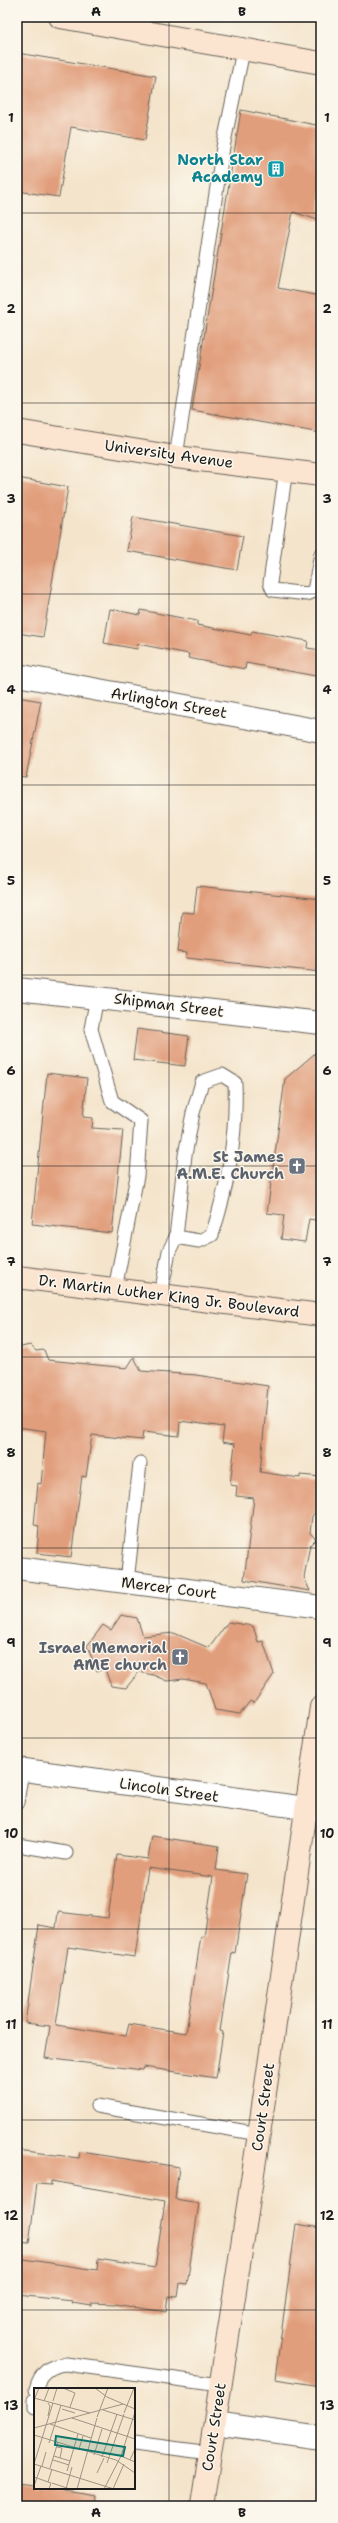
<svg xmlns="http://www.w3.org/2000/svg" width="338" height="2523" viewBox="0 0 338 2523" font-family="'Shantell Sans',sans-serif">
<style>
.building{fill:#e19e7b;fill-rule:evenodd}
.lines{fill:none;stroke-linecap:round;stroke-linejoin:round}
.lane-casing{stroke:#686259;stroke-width:15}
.street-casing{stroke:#686259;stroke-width:24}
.secondary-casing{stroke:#686259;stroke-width:24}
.lane{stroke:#fff;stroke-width:13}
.street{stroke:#fff;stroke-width:22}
.secondary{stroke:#fce5d0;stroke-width:22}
.grid{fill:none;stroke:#1c1c1c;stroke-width:1;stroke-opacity:0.55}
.labels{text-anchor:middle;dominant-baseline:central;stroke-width:3;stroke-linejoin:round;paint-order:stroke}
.culture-label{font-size:15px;font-weight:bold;fill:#0d838f;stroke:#fbf7ec;text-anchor:end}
.street-label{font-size:15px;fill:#1c1c1c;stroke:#fbf7ec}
.worship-label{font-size:15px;font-weight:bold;fill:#5b616d;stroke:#fbf7ec;text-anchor:end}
.inset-road{fill:none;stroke:#9e9485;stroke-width:1}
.view{fill:#0f766e;fill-opacity:0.15;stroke:#0f766e;stroke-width:2}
.inset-edge{fill:none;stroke:#1c1c1c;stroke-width:2}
.neatline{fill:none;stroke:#1c1c1c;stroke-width:1.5}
.grid-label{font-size:13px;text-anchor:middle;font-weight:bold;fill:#1c1c1c}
</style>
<rect width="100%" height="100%" fill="#fbf7ec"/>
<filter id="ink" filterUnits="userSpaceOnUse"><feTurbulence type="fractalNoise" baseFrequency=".025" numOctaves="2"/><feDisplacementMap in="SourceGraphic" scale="8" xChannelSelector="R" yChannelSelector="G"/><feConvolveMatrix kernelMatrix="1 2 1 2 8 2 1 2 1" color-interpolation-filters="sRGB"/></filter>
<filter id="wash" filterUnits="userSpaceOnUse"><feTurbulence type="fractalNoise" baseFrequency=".012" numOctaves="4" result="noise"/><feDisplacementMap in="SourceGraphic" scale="16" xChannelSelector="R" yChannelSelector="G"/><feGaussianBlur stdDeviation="0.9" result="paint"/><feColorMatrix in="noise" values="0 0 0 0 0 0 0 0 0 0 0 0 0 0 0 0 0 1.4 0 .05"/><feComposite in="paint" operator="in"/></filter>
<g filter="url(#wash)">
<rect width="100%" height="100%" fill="#f4e4cb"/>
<g id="blocks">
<path class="building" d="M17,53L156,76L145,140L71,127L59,197L17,191Z
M241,110L321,126V221L293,212L278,288L321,296V433L192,410Z
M17,478L68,487L43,637L17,633Z
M133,517L243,536L237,570L127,551Z
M110,609L140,615L141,610L197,621V625L251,635L252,631L308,641L307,648L321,650V677L246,663L245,669L188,658L189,654L138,644L137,649L104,643Z
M17,697L41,701L26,777L17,776Z
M197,886L321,899V972L186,958L187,953L178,952L182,912L194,913Z
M137,1029L189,1036L185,1066L133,1060Z
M321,1048V1221L309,1219L305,1242L281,1239L284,1215L267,1213L285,1079Z
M47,1073L87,1078L83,1117L93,1118L92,1128L123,1130L112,1233L32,1224Z
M30,1345L36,1351L44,1350L48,1360L127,1368L134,1357L141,1371L196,1375L268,1386L260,1472L300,1478V1475L321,1477L316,1512L312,1516L310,1533L316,1539L310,1545L304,1577L310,1591L244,1580L254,1498L236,1496L237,1486L230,1485L235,1444L222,1442L224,1427L180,1421L179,1436L143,1432L142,1440L92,1435L86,1477L82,1476L71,1557L37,1553L39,1526L34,1525L38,1483L41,1484L46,1431L17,1427V1348Z
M121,1615L137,1618L143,1636L174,1633L209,1648L228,1622L253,1626L258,1642L263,1641L274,1674L254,1703L250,1701L240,1714L215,1710L206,1683L183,1679L167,1681L153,1675L139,1672L126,1688L111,1686L105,1669L97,1671L87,1646L103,1625L111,1630Z
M152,1836L219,1846L216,1870L247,1874L235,1953L232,1952L220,2031L223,2032L216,2078L144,2067L143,2070L45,2058L50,2026L25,2023L39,1925L56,1928L58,1912L108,1918L117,1855L148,1859ZM148,1868L213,1877L204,1937L201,1936L186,2033L129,2024L126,2036L56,2025L68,1947L135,1957Z
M17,2150L79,2158L80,2152L179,2167L175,2199L199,2203L187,2284L180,2283L178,2297L168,2296L166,2312L114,2304L92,2303V2306L72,2303L73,2301L17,2295V2258L97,2270L98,2259L155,2268L165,2201L51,2181V2185L37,2184L29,2243L17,2242Z
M296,2224L321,2228V2386L275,2379Z
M17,2483L35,2485V2488H52L95,2495L94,2506H17Z"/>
</g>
</g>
<g filter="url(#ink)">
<use href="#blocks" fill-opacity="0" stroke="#686259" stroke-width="1"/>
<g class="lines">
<defs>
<path id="lane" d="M176,457L223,147L243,51
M286,469L270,583L273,590L307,594L314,591L321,554
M97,997L91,1029L112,1101L141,1121L137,1176L115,1289
M161,1294L169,1251L176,1237L185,1155L193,1113L202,1082L222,1075L235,1083C237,1135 228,1186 212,1235L199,1241L176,1237
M127,1582L140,1463
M17,1803L22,1770
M17,1845L66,1853
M97,2106L259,2134
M36,2389C40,2373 50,2365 66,2364L220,2385
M35,2399V2407
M134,2443L210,2453"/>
<path id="street" d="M17,675L321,731
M17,989L321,1023
M17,1568L321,1607
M17,1769L321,1810
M215,2423L321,2438"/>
<path id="secondary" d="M60,17L321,63
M17,431L176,457L321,475
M17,1277L321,1315
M202,2506L259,2134L321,1707"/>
</defs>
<use href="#lane" class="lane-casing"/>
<use href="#street" class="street-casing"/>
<use href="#secondary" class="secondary-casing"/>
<use href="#lane" class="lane"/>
<use href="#street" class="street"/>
<use href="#secondary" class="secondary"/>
</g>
</g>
<path class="grid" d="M169,17V2506M17,213H321M17,403H321M17,594H321M17,785H321M17,975H321M17,1166H321M17,1357H321M17,1548H321M17,1738H321M17,1929H321M17,2120H321M17,2310H321"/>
<defs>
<symbol id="building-square" viewBox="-11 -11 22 22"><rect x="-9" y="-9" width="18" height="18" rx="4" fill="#0f9aa8" stroke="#fbf7ec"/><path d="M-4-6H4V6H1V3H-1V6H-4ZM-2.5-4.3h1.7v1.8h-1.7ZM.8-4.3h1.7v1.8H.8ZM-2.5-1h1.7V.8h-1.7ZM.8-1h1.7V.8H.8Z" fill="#fff"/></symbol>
<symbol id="church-square" viewBox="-11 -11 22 22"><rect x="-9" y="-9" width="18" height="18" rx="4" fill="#6b7280" stroke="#fbf7ec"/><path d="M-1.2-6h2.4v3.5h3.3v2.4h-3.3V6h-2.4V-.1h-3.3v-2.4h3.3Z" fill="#fff"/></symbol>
</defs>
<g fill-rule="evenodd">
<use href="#building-square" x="266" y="159" width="20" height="20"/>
<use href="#church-square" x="287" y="1156" width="20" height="20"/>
<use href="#church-square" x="170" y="1647" width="20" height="20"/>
</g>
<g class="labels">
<g class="culture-label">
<text x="263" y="160">North Star<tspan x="263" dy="17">Academy</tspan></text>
</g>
<g class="street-label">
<text transform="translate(169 454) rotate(8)">University Avenue</text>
<text transform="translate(169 703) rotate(10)">Arlington Street</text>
<text transform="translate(169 1005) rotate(7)">Shipman Street</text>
<text transform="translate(169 1296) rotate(7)">Dr. Martin Luther King Jr. Boulevard</text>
<text transform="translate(169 1588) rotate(7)">Mercer Court</text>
<text transform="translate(169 1790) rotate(8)">Lincoln Street</text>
<text transform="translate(263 2107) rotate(-82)">Court Street</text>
<text transform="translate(214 2427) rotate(-81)">Court Street</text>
</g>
<g class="worship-label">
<text x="284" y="1157">St James<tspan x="284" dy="17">A.M.E. Church</tspan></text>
<text x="167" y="1648">Israel Memorial<tspan x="167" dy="17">AME church</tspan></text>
</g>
</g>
<g transform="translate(34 2388)">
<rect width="101" height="101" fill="#f4e4cb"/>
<path class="inset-road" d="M29,0L41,5L36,19M61,0L73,9L101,21M0,10L56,25M0,12L5,0M10,13L15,0M19,13L23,0M28,21L41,25M69,22L101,32M90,25L100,0M14,28L16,18L14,15M63,29L74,0M38,30L101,51M16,36L57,50M0,40L89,16M0,47L82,72L101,85M15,55L27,17M23,59L28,60L26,70M45,61L49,48M60,67L68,41M20,68L36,73M87,68L101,74M68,69L83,26M19,72L35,77M96,72L101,61M73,75L90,26M0,76L80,101M0,76L19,15M8,78L12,64M16,80L24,54M33,83L44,46M63,85L70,70M0,89L17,95L15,101M14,94L18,81M18,95L36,101M0,98L7,78M32,101L38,79M43,101L63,30M70,101L87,68L101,24M79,101L90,76"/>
<path class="view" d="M22,48L91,59L89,68L21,57Z"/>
<rect width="101" height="101" class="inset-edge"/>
</g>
<rect width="338" height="2523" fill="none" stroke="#fbf7ec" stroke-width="44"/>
<rect x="22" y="22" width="294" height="2479" class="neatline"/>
<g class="grid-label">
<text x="96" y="16">A</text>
<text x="242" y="16">B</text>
<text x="11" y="122">1</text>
<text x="327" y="122">1</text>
<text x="11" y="313">2</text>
<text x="327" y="313">2</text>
<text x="11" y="503">3</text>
<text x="327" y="503">3</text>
<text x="11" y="694">4</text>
<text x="327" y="694">4</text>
<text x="11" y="885">5</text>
<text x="327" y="885">5</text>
<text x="11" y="1075">6</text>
<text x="327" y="1075">6</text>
<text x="11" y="1266">7</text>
<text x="327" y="1266">7</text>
<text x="11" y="1457">8</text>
<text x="327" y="1457">8</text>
<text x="11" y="1647">9</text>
<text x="327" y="1647">9</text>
<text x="11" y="1838">10</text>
<text x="327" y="1838">10</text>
<text x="11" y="2029">11</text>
<text x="327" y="2029">11</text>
<text x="11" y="2220">12</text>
<text x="327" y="2220">12</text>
<text x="11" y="2410">13</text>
<text x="327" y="2410">13</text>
<text x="96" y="2517">A</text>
<text x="242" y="2517">B</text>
</g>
</svg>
